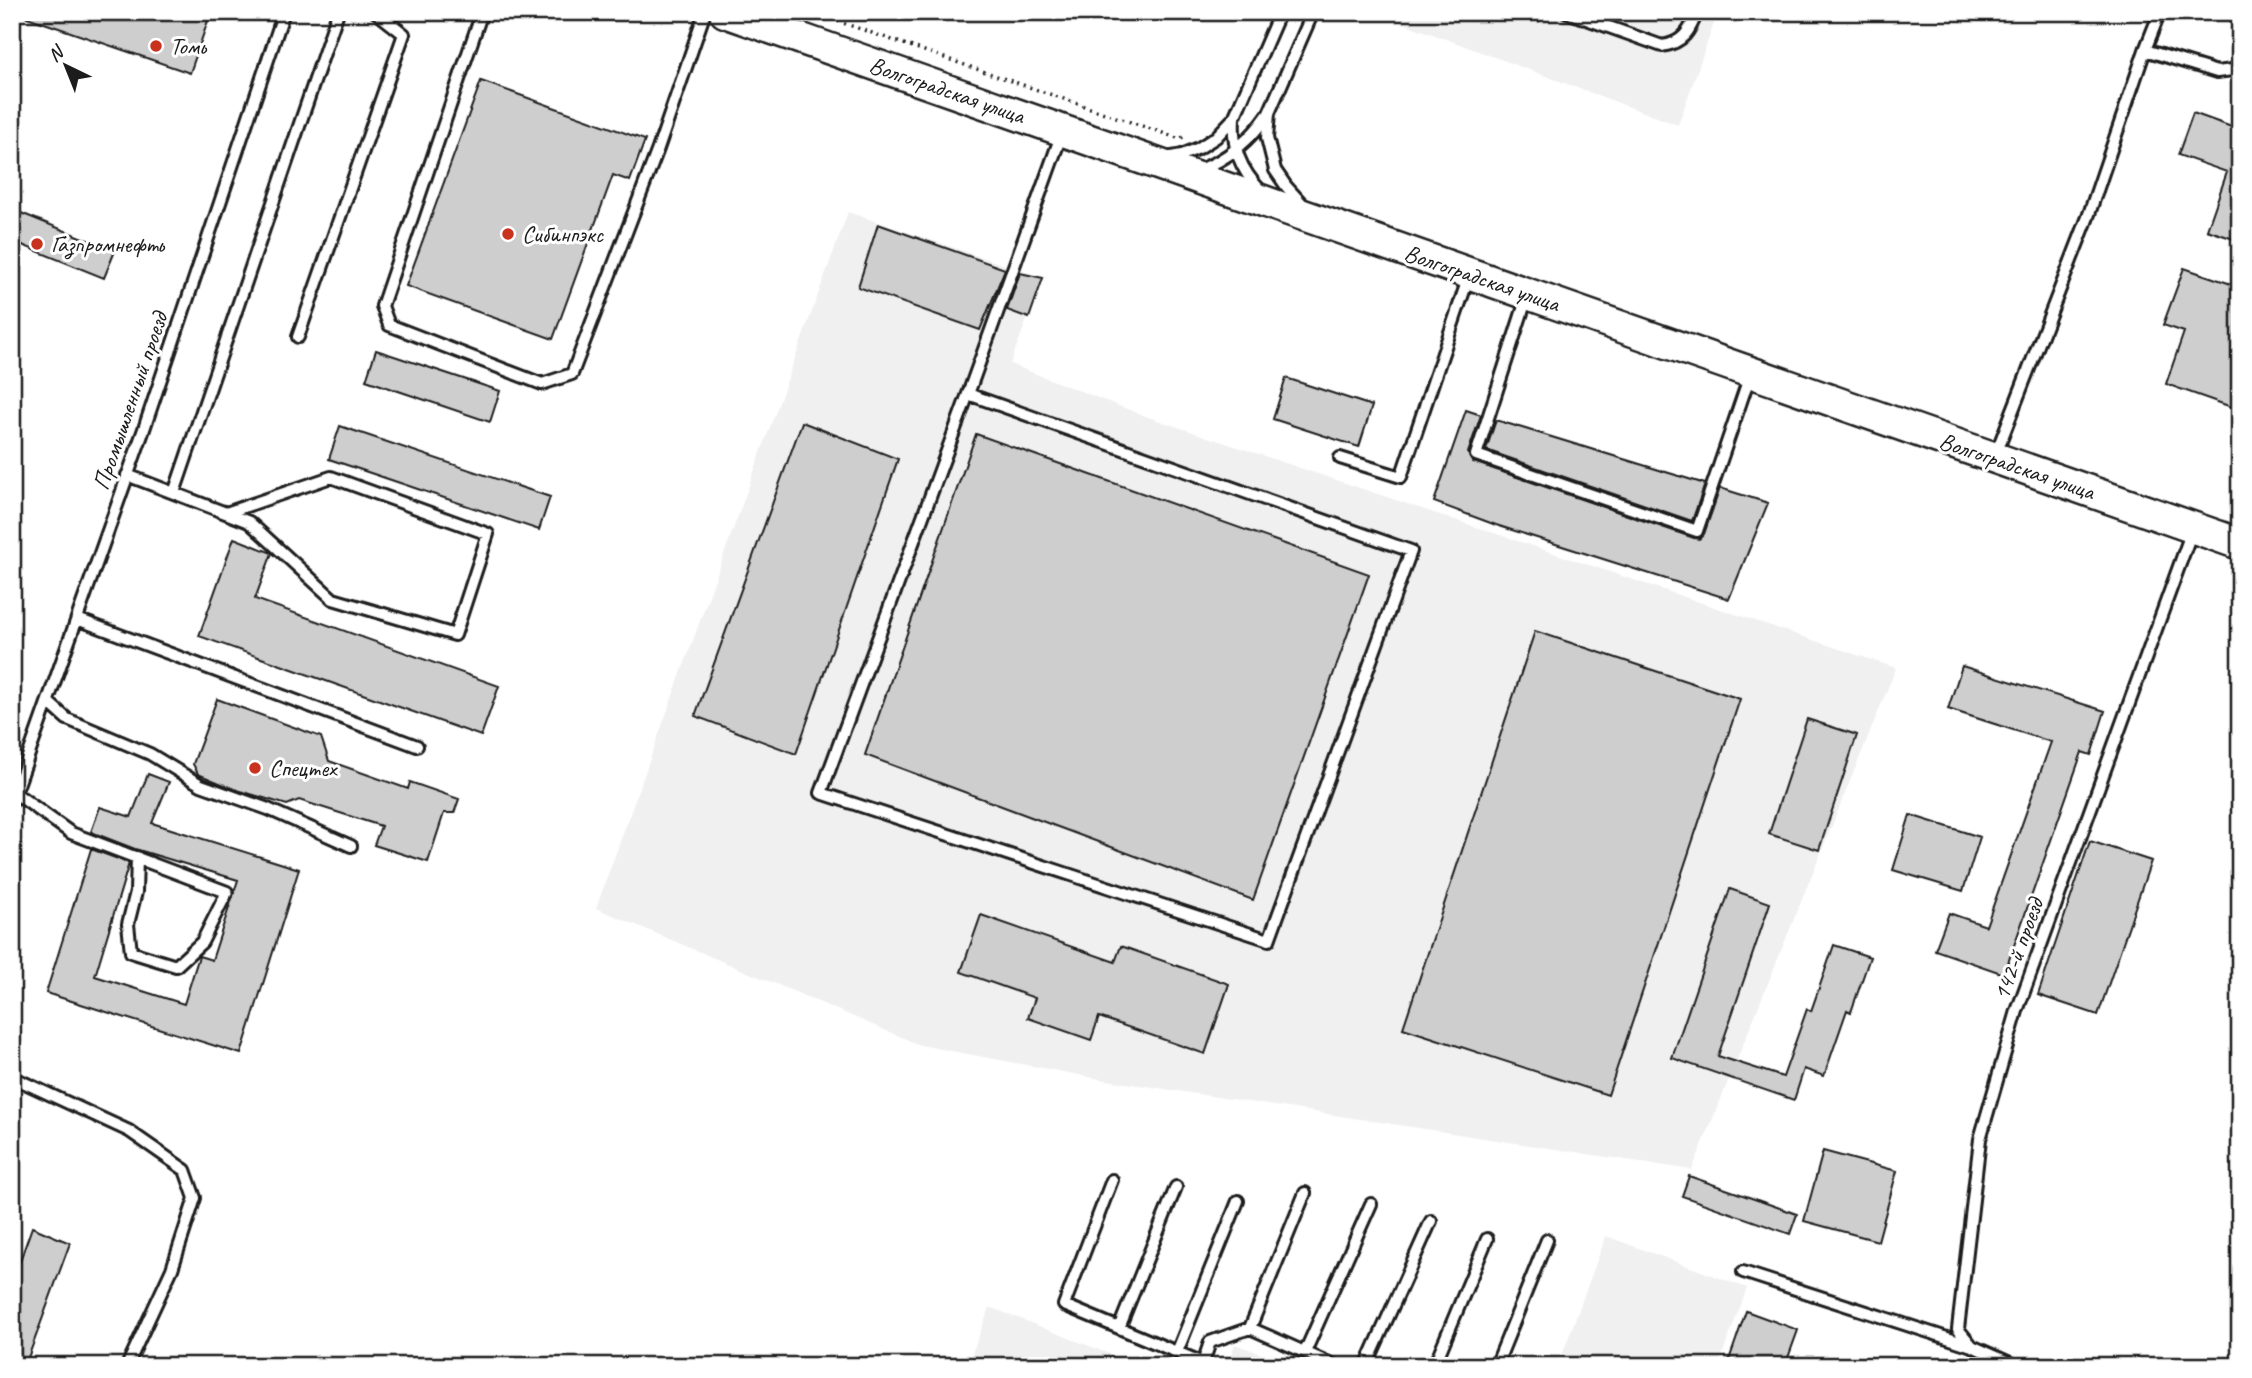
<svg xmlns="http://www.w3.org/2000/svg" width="2252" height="1378" viewBox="0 0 2252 1378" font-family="Caveat,sans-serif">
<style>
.built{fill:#f0f0f0}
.building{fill:#cecece;stroke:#1c1c1c;stroke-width:2}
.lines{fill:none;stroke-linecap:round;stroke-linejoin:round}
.service-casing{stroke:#1c1c1c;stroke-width:16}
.secondary-casing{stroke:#1c1c1c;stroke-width:35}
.path{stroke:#1c1c1c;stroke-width:3.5;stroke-dasharray:2 5;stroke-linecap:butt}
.service{stroke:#fff;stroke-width:10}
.secondary{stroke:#fff;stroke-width:30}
.poi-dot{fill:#c8321e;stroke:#fff;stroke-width:2.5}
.labels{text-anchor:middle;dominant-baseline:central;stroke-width:6;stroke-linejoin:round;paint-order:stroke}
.poi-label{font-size:24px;fill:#1c1c1c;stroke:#fff;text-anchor:start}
.street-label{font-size:24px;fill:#1c1c1c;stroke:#fff}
</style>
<rect width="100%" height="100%" fill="#fff"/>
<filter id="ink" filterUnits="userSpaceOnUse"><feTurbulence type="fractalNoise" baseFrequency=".0143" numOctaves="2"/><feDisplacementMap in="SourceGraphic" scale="14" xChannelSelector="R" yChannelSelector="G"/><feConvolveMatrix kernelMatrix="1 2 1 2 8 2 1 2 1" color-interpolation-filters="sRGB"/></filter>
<g filter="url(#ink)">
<path class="built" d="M1373,12H1718L1678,125Z
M848,212L1043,278L1010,364L1145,416L1896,668L1692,1170L1100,1079L920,1045L596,908Z
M1606,1236L1747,1288L1718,1366H1558Z
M990,1307L1140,1366H967Z
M1235,1344L1294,1366H1227Z"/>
<path class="building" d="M21,12H211L190,73L21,15Z
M481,81L645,140L630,181L613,175L553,339L406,286Z
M2193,113L2240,130V241L2207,230L2227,172L2178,155Z
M21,213L115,251L104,278L12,241Z
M878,224L1005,269L980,330L858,287Z
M2184,268L2240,287V410L2166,384L2184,332L2163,325Z
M1020,273L1043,278L1029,318L1007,310Z
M376,350L500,391L490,422L366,380Z
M1286,378L1372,406L1359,447L1273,419Z
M1466,410L1481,415L1468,453L1473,462L1694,538L1699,539L1704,534L1720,488L1768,503L1729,599L1496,525L1434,502Z
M1496,420L1705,484L1692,521L1486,450Z
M802,422L898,459L796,754L695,716Z
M340,426L550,497L539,530L329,459Z
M976,434L1369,574L1253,900L865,755Z
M234,538L272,553L255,599L499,686L481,736L199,636Z
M1535,631L1740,699L1608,1095L1403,1028Z
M1962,666L2105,711L2091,755L2082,752L2004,974L1935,950L1949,913L1986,926L2051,742L1948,709Z
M217,699L321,737L329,761L408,789L410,782L459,799L454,813H444L428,862L374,845L381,826L299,800L287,805L234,789L198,774L193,764Z
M1807,719L1857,735L1819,850L1769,834Z
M148,774L169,782L152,823L299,869L241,1054L46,993L91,849L129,863L95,976L184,1004L199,956L212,960L238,880L135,849L91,832L100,807L131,817Z
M1910,815L1980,837L1963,891L1893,870Z
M2090,841L2151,861L2098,1015L2038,995Z
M1730,889L1770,903L1718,1056L1783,1077L1807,1009L1811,1011L1834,945L1870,957L1851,1012L1847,1010L1824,1076L1804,1069L1794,1100L1672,1058Z
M981,915L1115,962L1121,946L1229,984L1205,1054L1099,1017L1091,1040L1028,1018L1035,998L961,972Z
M1823,1151L1897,1171L1878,1241L1804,1221Z
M1689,1176L1797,1214L1790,1234L1682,1196Z
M32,1227L70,1243L25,1366H12V1283Z
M1746,1311L1798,1330L1785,1366H1727Z"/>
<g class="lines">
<defs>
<path id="service" d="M482,12L382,306L389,325L542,384L572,374L658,149L705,12
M1567,12L1662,46C1683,43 1690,31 1697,12
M2145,50L2217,72L2240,69
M1234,118C1232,148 1240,169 1261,191
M1166,158L1182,155L1199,148L1216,137L1234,118L1280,12
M1198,170C1227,161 1252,138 1269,113
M1305,207L1286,186L1275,170L1267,138L1269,113L1313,12
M1527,297L1476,455L1697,531L1750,375
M298,337L404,34L376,12
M968,394L821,793L1269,940L1411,551L968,394L1062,133
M1995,456L2088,217L2145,50L2160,12
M1340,458L1401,477L1469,276
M127,475L249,522L333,599L455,635L488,534L331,477L226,513
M174,493L338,12
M77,619L417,746
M48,702L67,719L150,754L201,785L268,809L351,846
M15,793L71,833L227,892L202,942L176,966L131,952L128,924L136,892L137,857
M12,802L144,429L284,12
M12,1077L129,1131L185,1170L195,1198L172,1269L127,1366
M1112,1180L1064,1305L1203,1363
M1743,1272L1972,1346
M1119,1328L1176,1187
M1250,1328L1305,1193
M1177,1352L1238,1201
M1305,1352L1371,1204
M1202,1366L1210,1342L1250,1328L1336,1366
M1366,1366L1431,1221
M1434,1366L1487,1239
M1496,1366L1547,1240
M2017,1366L1972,1346L1958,1329L1980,1139L2017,1011L2193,528"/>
<path id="secondary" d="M725,12L2240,544"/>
</defs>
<use href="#service" class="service-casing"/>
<use href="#secondary" class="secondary-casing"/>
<path class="path" d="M811,12L1180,139L1183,137
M1519,12L1543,22L1547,12"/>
<use href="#service" class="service"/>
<use href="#secondary" class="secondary"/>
</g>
</g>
<g class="poi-dot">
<circle cx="156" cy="46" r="7"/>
<circle cx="508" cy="234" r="7"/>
<circle cx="37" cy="244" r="7"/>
<circle cx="255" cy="768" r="7"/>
</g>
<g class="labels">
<g class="poi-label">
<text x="170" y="46">Томь</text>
<text x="522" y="234">Сибинпэкс</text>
<text x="51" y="244">Газпромнефть</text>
<text x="269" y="768">Спецтех</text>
</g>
<g class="street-label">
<text transform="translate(947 90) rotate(19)">Волгоградская улица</text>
<text transform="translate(1482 278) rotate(19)">Волгоградская улица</text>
<text transform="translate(130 401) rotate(-71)">Промышленный проезд</text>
<text transform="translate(2017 466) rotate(19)">Волгоградская улица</text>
<text transform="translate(2018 949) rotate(-70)">142-й проезд</text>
</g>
</g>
<rect width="2252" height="1378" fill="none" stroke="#fff" stroke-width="42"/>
<rect x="21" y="21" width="2210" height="1336" fill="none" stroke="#1c1c1c" stroke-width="2.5" filter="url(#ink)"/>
<g transform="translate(66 66) rotate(317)" stroke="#ffffff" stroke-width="5" paint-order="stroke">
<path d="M0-5L12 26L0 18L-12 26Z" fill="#1c1c1c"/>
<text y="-10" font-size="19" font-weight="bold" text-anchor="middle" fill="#1c1c1c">N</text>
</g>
</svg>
